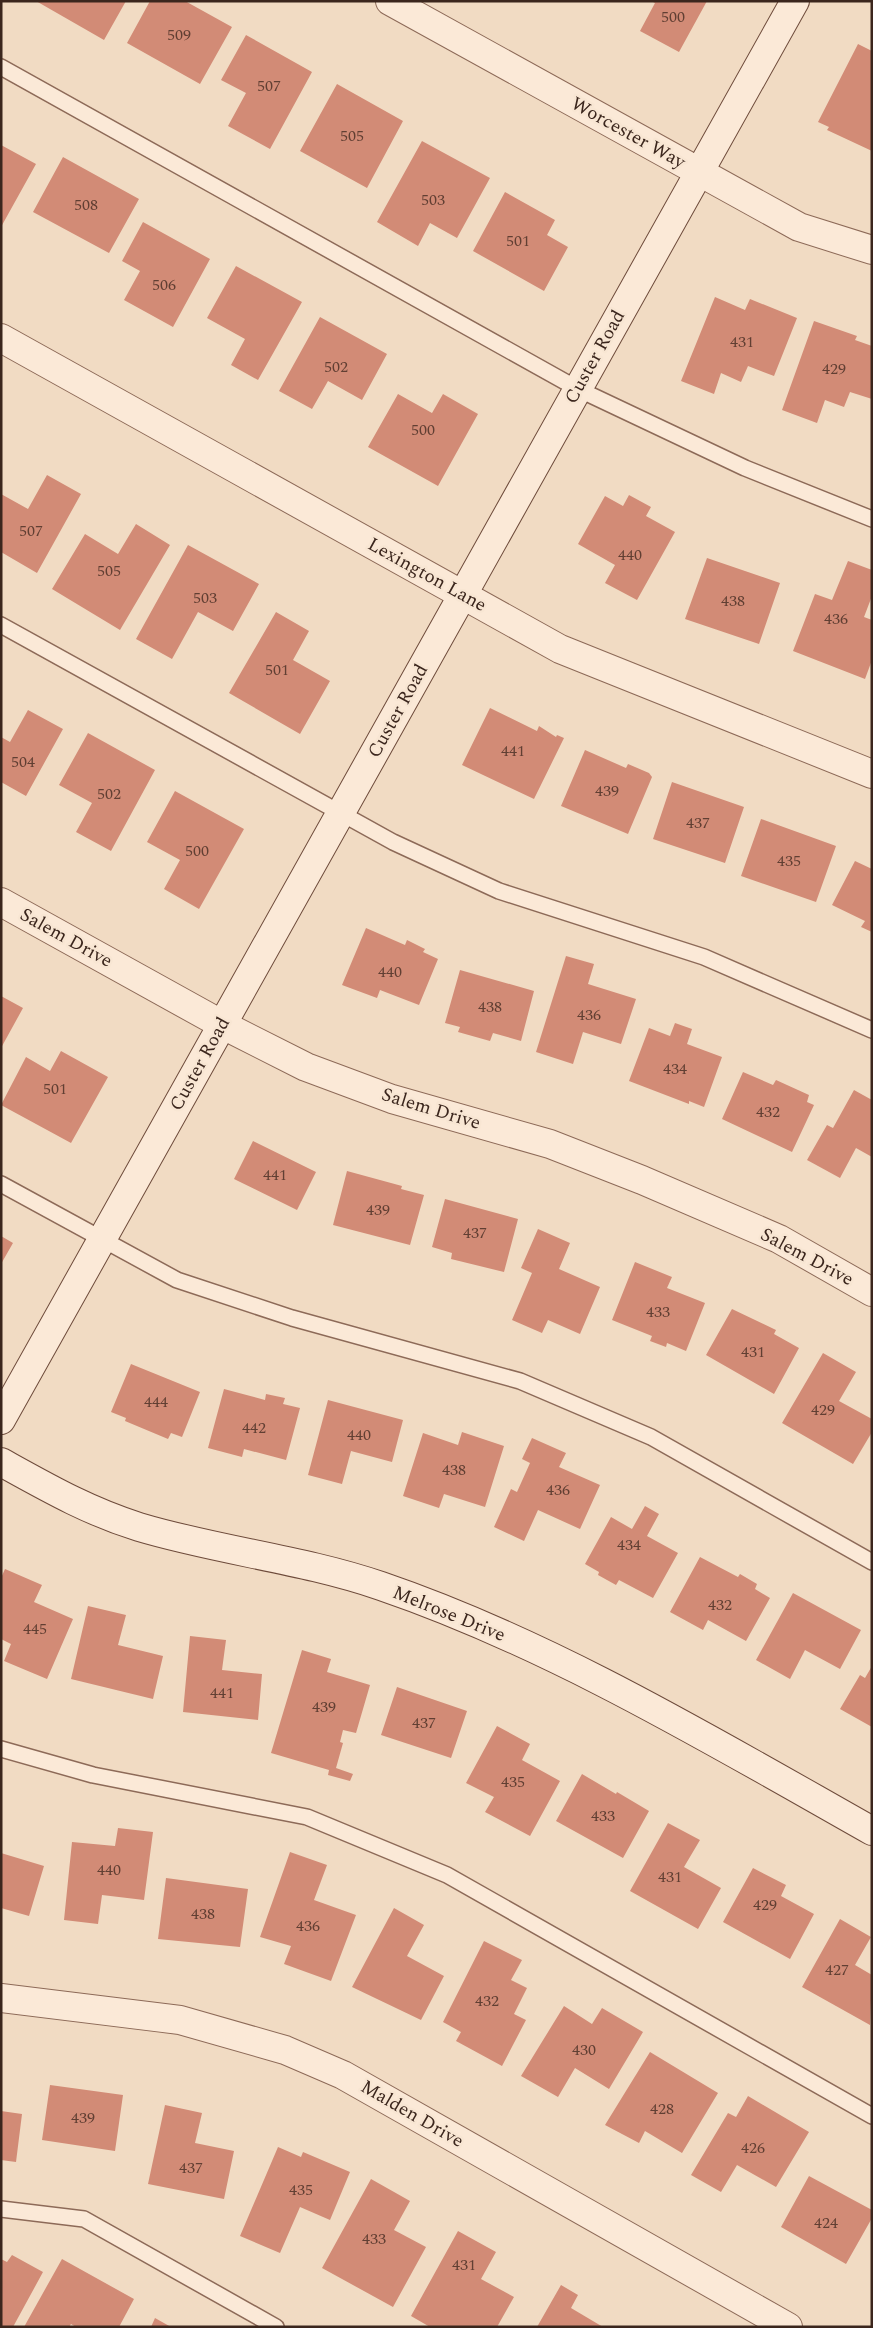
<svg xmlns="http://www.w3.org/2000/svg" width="873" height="2328" viewBox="0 0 873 2328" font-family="Spectral,serif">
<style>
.building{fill:#d28b76}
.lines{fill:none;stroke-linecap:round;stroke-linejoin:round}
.lane-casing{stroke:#8d6a58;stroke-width:18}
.street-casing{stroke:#8d6a58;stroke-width:30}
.secondary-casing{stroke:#6e4b3b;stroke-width:30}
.lane{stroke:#fbe9d7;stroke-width:15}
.street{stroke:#fbe9d7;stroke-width:28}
.secondary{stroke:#fbe9d7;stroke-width:28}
.labels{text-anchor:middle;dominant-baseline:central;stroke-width:5;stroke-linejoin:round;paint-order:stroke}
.number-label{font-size:16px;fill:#613f33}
.street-label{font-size:19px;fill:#3b261d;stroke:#f8e6d3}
</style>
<rect width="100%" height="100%" fill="#f1dbc3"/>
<path class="building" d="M36,1H126L104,40Z
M150,1H185L232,27L200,84L127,43Z
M651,1H707L679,52L640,31L655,3Z
M246,35L312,72L270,149L228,126L246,93L221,80Z
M858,44L872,51V151L827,130L829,127L818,122Z
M337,84L403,121L367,188L300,151Z
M422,141L490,178L457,238L430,223L418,246L377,222Z
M1,145L36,164L1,227Z
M63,157L139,199L109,253L33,212Z
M505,192L555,220L547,235L568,247L544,291L473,251Z
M143,222L210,259L173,327L124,300L140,271L122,261Z
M236,266L302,302L258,380L231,365L245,339L207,318Z
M715,297L745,310L750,299L797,318L774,376L748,366L741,382L721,373L714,394L681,381Z
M320,317L387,354L362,400L328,381L312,409L279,391Z
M814,321L857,336L855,340L872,346V399L850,392L844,407L825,400L817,423L782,410Z
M398,394L432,413L443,394L478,414L438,486L368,447Z
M47,475L81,494L37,573L1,552V494L28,509Z
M629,495L651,507L646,516L675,532L637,600L605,583L615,565L578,544L605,496L623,506Z
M136,524L170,545L120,630L52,589L85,534L118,554Z
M188,545L259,584L233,631L198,612L172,659L136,639Z
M707,558L780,583L759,644L685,619Z
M848,561L872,570V596L864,617L872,620V660L865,679L793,651L815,594L832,600Z
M276,612L309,631L293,660L330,681L300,734L229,693Z
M490,708L537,731L539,726L556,737L557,735L564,738L534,799L462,765Z
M28,710L63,729L26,796L1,782V737L10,742Z
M88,733L155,770L111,851L76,832L92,803L59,785Z
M585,750L626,768L628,764L649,773L652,777L628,834L561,806Z
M672,782L744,807L725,863L653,839Z
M175,791L244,829L199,909L164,889L180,860L147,842Z
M761,819L836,846L816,902L741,876Z
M855,861L872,869V932L861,927L865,921L832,905Z
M366,928L405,945L407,940L425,949L423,952L438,959L419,1005L380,990L377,998L342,985Z
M566,956L594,964L588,984L636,999L621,1044L583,1032L573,1064L536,1052Z
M460,970L534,991L521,1041L493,1033L490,1041L458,1032L460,1027L445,1023Z
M1,996L23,1008L1,1048Z
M675,1023L692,1029L687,1044L722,1057L704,1107L689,1101V1104L629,1081L649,1028L670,1036Z
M61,1051L108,1077L71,1143L1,1105L26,1057L50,1071Z
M743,1072L773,1085L776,1080L809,1095L807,1102L814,1105L792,1152L722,1119Z
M854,1090L872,1100V1157L856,1148L840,1178L807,1160L827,1125L833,1128Z
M253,1141L316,1172L297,1210L234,1179Z
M347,1171L402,1186L401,1189L424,1195L410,1245L333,1225Z
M445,1199L518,1219L504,1272L451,1259L452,1253L432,1247Z
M538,1229L570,1243L559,1269L600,1287L580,1334L548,1320L542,1333L512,1320L532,1273L521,1268Z
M1,1236L13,1243L1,1264Z
M635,1262L672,1277L667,1288L705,1303L686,1351L667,1343L666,1347L650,1341L652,1336L612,1320Z
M732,1309L776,1330L774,1334L799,1348L774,1394L706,1355Z
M823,1353L856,1372L839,1401L872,1419V1432L853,1464L782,1423Z
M131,1364L200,1392L182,1437L171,1433L168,1439L125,1421L126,1418L111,1412Z
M224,1389L265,1400L266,1394L285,1398L283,1404L300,1408L286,1460L244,1449L242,1457L208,1448Z
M328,1400L403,1420L392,1462L351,1451L342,1484L308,1475Z
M462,1432L504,1446L485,1507L444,1494L439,1508L403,1496L423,1433L458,1445Z
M532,1438L566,1453L559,1467L600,1485L580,1529L538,1510L524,1541L494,1527L511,1489L517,1492L530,1463L522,1459Z
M645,1506L659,1514L647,1536L678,1553L653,1598L619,1580L616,1585L598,1575L599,1572L585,1564L611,1517L632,1529Z
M700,1557L738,1577L740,1574L757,1584L755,1589L770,1598L746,1641L708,1620L703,1630L670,1612Z
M5,1569L42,1585L34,1602L73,1619L47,1679L4,1661L11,1644L1,1639V1578Z
M793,1593L861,1630L840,1669L805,1650L790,1679L756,1660Z
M88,1606L126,1615L118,1645L163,1656L153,1699L71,1679Z
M190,1636L226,1640L222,1670L262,1674L258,1720L183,1712Z
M302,1650L331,1659L327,1672L370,1685L356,1733L343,1730L340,1742L343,1743L336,1768L353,1774L350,1781L328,1775L329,1770L271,1753Z
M872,1666V1727L840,1709L860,1675L865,1678Z
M397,1687L467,1711L451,1758L381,1735Z
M497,1726L530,1744L522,1760L560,1781L530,1836L485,1812L494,1797L466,1783Z
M582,1774L616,1794L617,1792L649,1811L623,1858L556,1821Z
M668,1823L700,1840L684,1867L721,1888L698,1929L630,1891Z
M118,1828L153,1832L144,1900L102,1895L98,1924L64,1920L72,1842L115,1846Z
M290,1852L327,1865L314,1900L356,1915L331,1981L284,1964L291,1946L260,1937Z
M1,1853L44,1866L29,1916L1,1908Z
M753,1868L786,1885L781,1896L814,1914L790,1959L723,1922Z
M166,1878L248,1889L240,1947L158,1939Z
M394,1908L424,1925L407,1956L444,1976L421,2020L352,1987Z
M840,1919L871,1937L855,1965L872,1975L870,2025L802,1987Z
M484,1941L522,1960L511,1980L527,1988L514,2014L526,2020L502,2066L456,2041L461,2032L443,2022Z
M564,2006L592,2024L602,2008L643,2032L609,2089L575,2068L558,2097L521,2076Z
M650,2052L718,2093L682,2153L645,2131L639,2143L605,2125Z
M50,2085L123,2095L115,2151L42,2140Z
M748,2096L809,2132L776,2187L737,2165L721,2192L691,2175L728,2113L736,2117Z
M165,2105L202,2113L195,2143L234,2151L224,2199L148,2184Z
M1,2111L22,2114L16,2162L1,2160Z
M278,2147L301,2157L303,2152L350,2172L330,2220L300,2207L280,2253L240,2236Z
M809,2176L872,2210V2218L846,2264L781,2227Z
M371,2179L410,2201L394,2230L426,2247L393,2307L322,2268Z
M458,2231L496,2252L481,2279L514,2297L497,2327H430L411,2316Z
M12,2255L43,2272L13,2327H1V2259L7,2262Z
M62,2259L134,2299L119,2327H76L71,2324L69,2327H24Z
M561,2285L578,2295L571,2308L603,2327H537Z
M155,2318L171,2327H151Z"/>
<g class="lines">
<defs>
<path id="lane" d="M1,67L578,389L745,468L872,519
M1,625L393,842L499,891L704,957L872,1030
M1,1184L177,1280L292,1318L520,1381L651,1437L872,1562
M1,1749L93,1775L307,1817L447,1875L872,2116
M1,2209L84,2219L276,2327"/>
<path id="street" d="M390,1L799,227L872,250
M1,338L560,649L872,774
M1,902L223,1025L306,1067L392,1099L550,1144L642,1180L779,1239L872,1292
M1,1998L180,2020L285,2050L343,2075L788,2327"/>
<path id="secondary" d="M1,1420L795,1
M1,1462C48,1488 88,1511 139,1527C219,1551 302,1559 381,1586C551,1644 716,1743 872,1831"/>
</defs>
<use href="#lane" class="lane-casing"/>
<use href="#street" class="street-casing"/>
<use href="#secondary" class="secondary-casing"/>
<use href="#lane" class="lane"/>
<use href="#street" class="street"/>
<use href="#secondary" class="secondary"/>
</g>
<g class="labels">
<g class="number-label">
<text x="673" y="17">500</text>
<text x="179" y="35">509</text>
<text x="269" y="86">507</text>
<text x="352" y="136">505</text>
<text x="433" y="200">503</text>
<text x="86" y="205">508</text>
<text x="518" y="241">501</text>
<text x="164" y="285">506</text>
<text x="742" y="342">431</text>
<text x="336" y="367">502</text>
<text x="834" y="369">429</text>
<text x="423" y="430">500</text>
<text x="31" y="531">507</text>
<text x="630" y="555">440</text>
<text x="109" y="571">505</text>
<text x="205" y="598">503</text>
<text x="733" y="601">438</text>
<text x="836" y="619">436</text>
<text x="277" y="670">501</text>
<text x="513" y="751">441</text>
<text x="23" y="762">504</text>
<text x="607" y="791">439</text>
<text x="109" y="794">502</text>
<text x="698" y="823">437</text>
<text x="197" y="851">500</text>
<text x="789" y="861">435</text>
<text x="390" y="972">440</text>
<text x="490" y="1007">438</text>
<text x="589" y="1015">436</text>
<text x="675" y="1069">434</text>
<text x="55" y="1089">501</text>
<text x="768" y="1112">432</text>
<text x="275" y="1175">441</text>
<text x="378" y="1210">439</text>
<text x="475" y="1233">437</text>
<text x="658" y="1312">433</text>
<text x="753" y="1352">431</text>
<text x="156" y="1402">444</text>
<text x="823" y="1410">429</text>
<text x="254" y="1428">442</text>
<text x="359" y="1435">440</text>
<text x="454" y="1470">438</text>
<text x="558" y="1490">436</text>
<text x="629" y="1545">434</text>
<text x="720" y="1605">432</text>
<text x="35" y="1629">445</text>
<text x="222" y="1693">441</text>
<text x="324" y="1707">439</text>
<text x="424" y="1723">437</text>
<text x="513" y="1782">435</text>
<text x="603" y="1816">433</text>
<text x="109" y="1870">440</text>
<text x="670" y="1877">431</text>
<text x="765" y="1905">429</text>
<text x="203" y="1914">438</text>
<text x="308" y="1926">436</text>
<text x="837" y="1970">427</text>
<text x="487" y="2001">432</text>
<text x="584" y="2050">430</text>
<text x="662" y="2109">428</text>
<text x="83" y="2118">439</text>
<text x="753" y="2148">426</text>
<text x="191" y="2168">437</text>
<text x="301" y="2190">435</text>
<text x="826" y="2223">424</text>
<text x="374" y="2239">433</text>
<text x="464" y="2265">431</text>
</g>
<g class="street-label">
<text transform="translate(628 133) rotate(29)">Worcester Way</text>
<text transform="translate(595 357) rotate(-61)">Custer Road</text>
<text transform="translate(427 575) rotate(29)">Lexington Lane</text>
<text transform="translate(398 711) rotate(-61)">Custer Road</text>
<text transform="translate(66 938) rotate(29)">Salem Drive</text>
<text transform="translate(200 1064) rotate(-61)">Custer Road</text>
<text transform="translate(431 1109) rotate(17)">Salem Drive</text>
<text transform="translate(807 1257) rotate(28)">Salem Drive</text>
<text transform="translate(449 1614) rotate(22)">Melrose Drive</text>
<text transform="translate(412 2114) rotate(30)">Malden Drive</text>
</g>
</g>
<rect width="873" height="2328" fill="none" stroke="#3b261d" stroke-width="5"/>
</svg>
